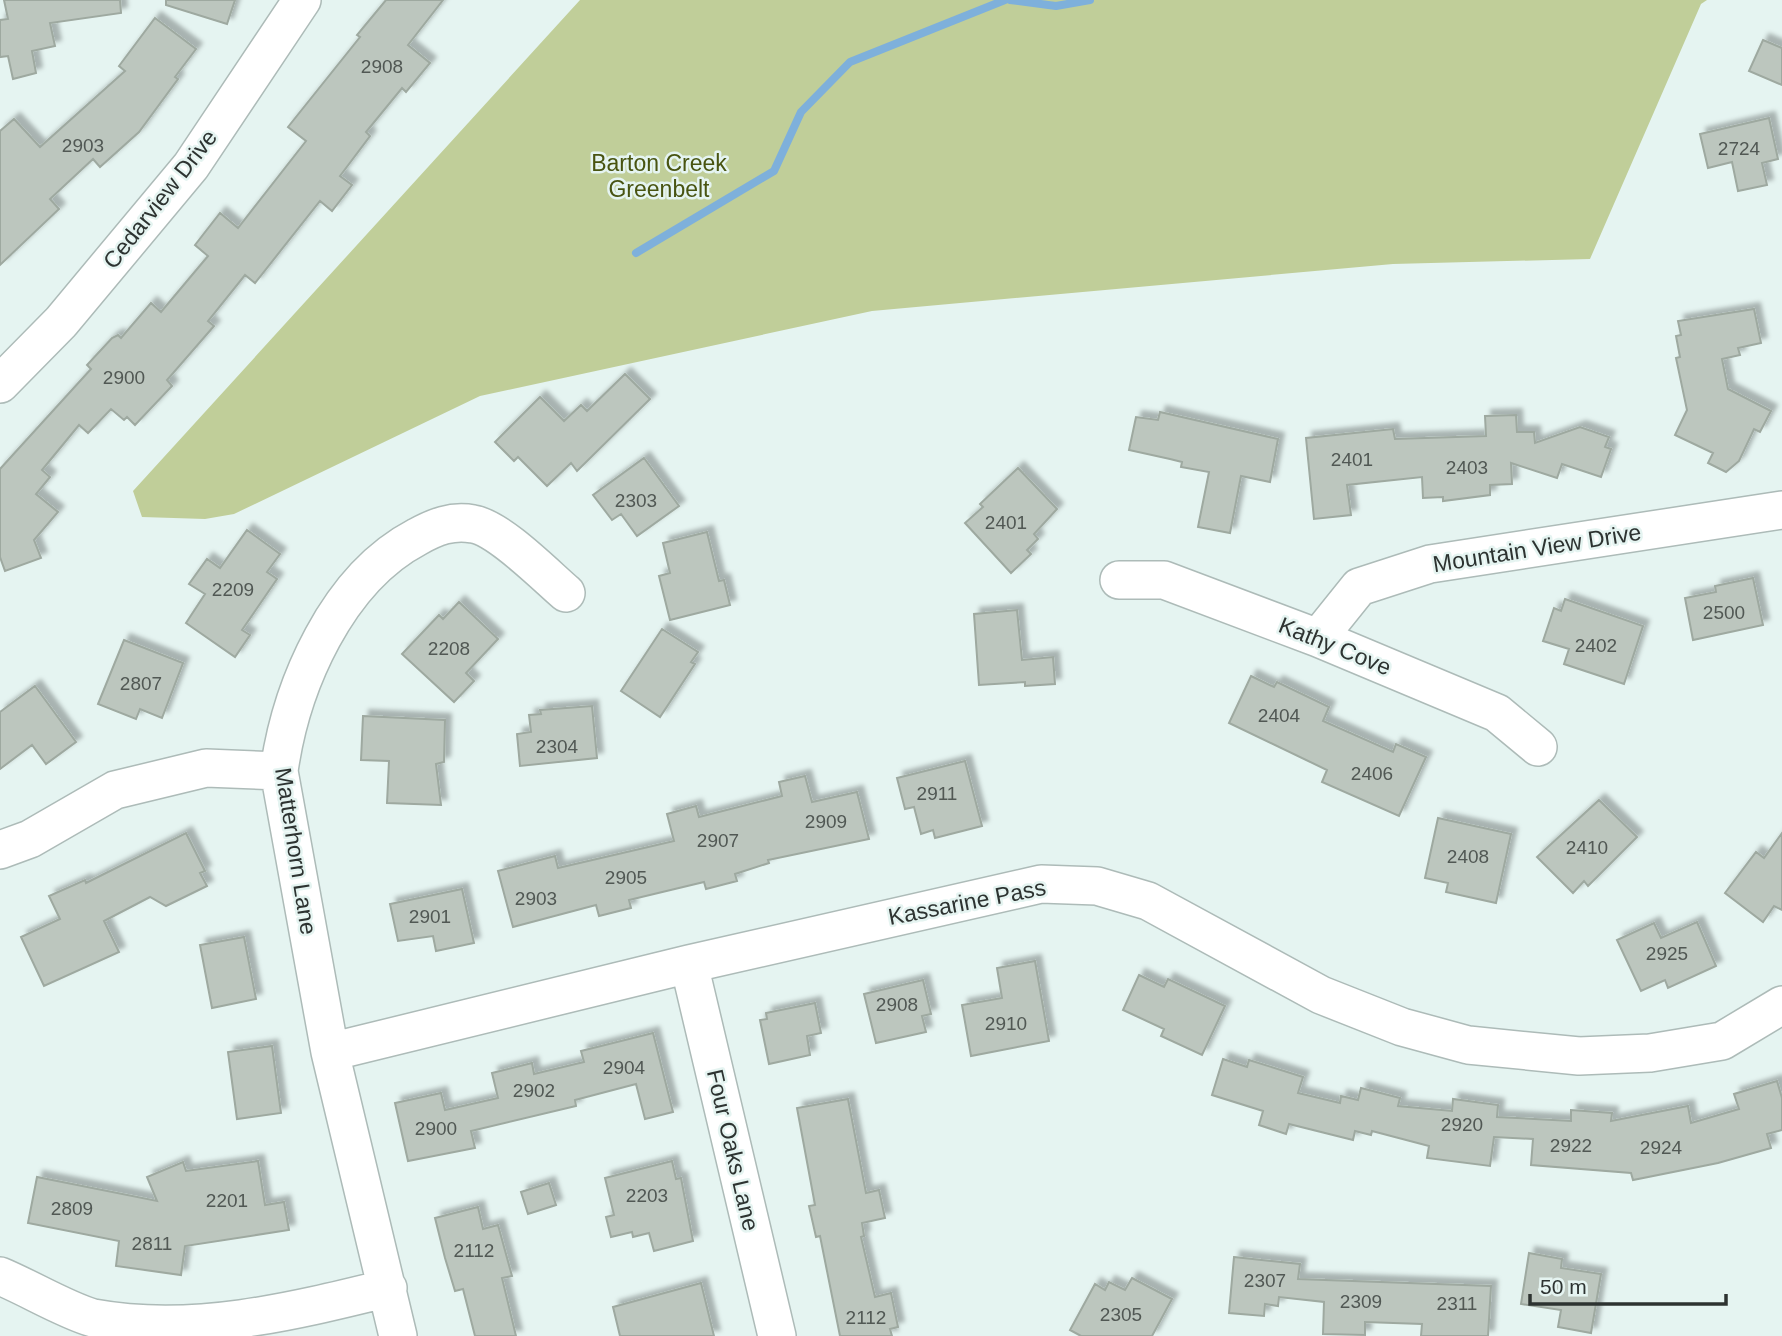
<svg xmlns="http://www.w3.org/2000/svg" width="1782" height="1336" viewBox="0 0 1782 1336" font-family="Helvetica,sans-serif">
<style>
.green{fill:#c0ce99}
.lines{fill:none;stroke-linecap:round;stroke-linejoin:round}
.stream{stroke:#7eb0db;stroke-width:8}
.building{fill:#bcc6be;stroke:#9ea9a0;stroke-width:2;filter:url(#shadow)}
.minor-casing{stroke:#adbbb8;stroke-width:40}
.minor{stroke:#fff;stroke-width:37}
.labels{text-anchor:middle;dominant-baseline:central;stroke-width:5;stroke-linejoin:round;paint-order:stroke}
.number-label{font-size:19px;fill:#515854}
.park-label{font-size:23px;fill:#485411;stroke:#e5f4f1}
.street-label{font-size:23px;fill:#2d3331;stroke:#e5f4f1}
</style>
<defs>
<filter id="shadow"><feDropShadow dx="6" dy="-6" stdDeviation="2" flood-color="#0004"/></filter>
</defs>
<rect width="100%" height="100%" fill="#e5f4f1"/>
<path class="green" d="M580,0H1707L1701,4L1590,259L1393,264L872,311L480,396L234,514L205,519L142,517L133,491Z"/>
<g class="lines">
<path class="stream" d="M1010,0L1056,6L1090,0
M636,253L774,171L801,112L850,62L1005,0"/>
</g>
<path class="building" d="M4,0H120L121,13L50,23L55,46L32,51L36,73L13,79L8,56L0,57V20L8,19Z
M166,0H235L227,24L166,5Z
M386,0H443L408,45L430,63L406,92L402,88L366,132L370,136L340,176L352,185L332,211L320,201L255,283L245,275L208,321L214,326L167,380L172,386L135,425L127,417L124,420L111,409L88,433L79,425L42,470L50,477L36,494L58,512L34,540L41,558L5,571L0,557V469L91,369L87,365L112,338L118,335L121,338L151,303L161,312L208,256L195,245L220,213L238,228L306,141L288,127L360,37L357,35Z
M155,18L196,49L175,77L178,79L139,132L100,167L93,159L50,199L59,209L0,265V131L14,119L40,147L125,71L119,66Z
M1763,40L1782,48V85L1749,71Z
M1769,118L1778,159L1762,163L1767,185L1738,191L1732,162L1708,168L1700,134Z
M1754,309L1761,343L1738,348L1740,355L1722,359L1728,389L1771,411L1760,432L1754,429L1739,461L1726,472L1708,463L1713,453L1675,435L1687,410L1676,358L1680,357L1676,336L1681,335L1678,321Z
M625,374L650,399L577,471L571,463L547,486L518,457L514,461L495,442L540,397L564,421L581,405L587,411Z
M1160,412L1278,439L1270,482L1241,476L1230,533L1198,527L1209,472L1181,467L1182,462L1170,459L1129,450L1136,417L1158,420Z
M1516,415L1517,432H1534L1535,443L1580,427L1609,437L1605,447L1611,449L1601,477L1562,464L1557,478L1511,463L1512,484L1490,485V495L1443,501V497L1423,498L1422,477L1347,485L1351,515L1314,519L1306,438L1393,429L1395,439L1486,436L1485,416Z
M644,458L679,506L637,536L621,514L612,520L593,495Z
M1018,468L1057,509L1034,534L1038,539L1027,550L1031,554L1011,573L965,523L983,507L980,504Z
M247,530L280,554L267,572L277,579L242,630L250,635L235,657L186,623L205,594L189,584L207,559L220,568Z
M707,532L719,581L724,580L730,605L670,620L659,576L670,573L663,543Z
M1753,578L1763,625L1693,640L1685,598L1716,592L1715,586Z
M1565,599L1643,626L1624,684L1564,664L1569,649L1543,641L1554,608L1561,611Z
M459,602L498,639L466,673L474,681L454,702L402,654L439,615L443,619Z
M1017,610L1022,660L1053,657L1055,684L1025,686V682L979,685L974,614Z
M662,629L698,652L691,662L695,664L660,717L621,691Z
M124,640L183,663L162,718L140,709L136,719L98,704Z
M1251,676L1274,687L1277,682L1329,707L1323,721L1393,752L1396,744L1426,757L1399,816L1322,782L1327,770L1229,723Z
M35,686L76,742L46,764L32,745L0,769V712Z
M592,706L597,758L520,766L517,734L531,732L529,715L541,714L540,710Z
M363,716L445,720L444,762L436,764L441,805L387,803L389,761L361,760Z
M965,761L982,826L935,838L933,830L921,834L914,807L905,809L897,778Z
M805,776L812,802L857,792L869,839L768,860L769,863L735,874L737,881L706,889L704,882L629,900L631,908L599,916L596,905L513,927L498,871L555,856L558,868L674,841L667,814L696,806L699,817L782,796L779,782Z
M1599,800L1637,837L1588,886L1584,881L1573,893L1537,857Z
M1438,818L1511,834L1496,903L1446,892L1448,883L1425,878Z
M186,833L205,871L200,873L207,886L166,906L150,897L104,921L119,952L44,986L21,937L60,919L49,896L85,880L86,883Z
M1782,833V910L1774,906L1763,922L1725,893L1756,852L1764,858Z
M462,889L474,943L436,951L433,936L398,941L390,904Z
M1697,922L1716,966L1668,988L1665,980L1641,991L1617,940L1654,923L1661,938Z
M244,937L256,999L212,1008L200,945Z
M1035,961L1049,1041L971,1056L962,1005L1002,998L997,968Z
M1139,975L1164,987L1168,979L1225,1006L1202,1055L1161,1036L1164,1029L1123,1010Z
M923,980L931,1014L922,1016L926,1032L876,1043L864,994Z
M815,1003L821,1033L807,1036L810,1055L769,1064L760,1020L767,1019L766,1013Z
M653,1033L673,1112L645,1119L636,1084L575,1100L576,1106L471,1131L475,1148L408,1161L395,1103L441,1093L445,1110L498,1098L492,1073L532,1063L534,1074L584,1062L581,1051Z
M272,1046L281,1113L237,1119L228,1052Z
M1223,1059L1247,1067L1249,1060L1303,1077L1298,1093L1340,1103L1341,1096L1358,1100L1361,1088L1400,1098L1398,1106L1452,1111L1453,1099L1498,1105L1497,1117L1571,1121V1110L1612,1113L1611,1121L1688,1106L1691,1123L1739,1109L1734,1094L1777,1081L1782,1098V1130L1767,1134L1771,1148L1718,1163L1633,1180L1631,1173L1531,1165L1533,1139L1494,1137L1490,1166L1427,1158L1429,1146L1372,1131L1371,1135L1355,1131L1353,1140L1289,1124L1286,1134L1259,1125L1263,1111L1212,1095Z
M848,1099L866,1193L879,1190L885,1218L862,1223L864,1236L861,1237L875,1297L891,1293L898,1327L890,1329L892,1336H840L820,1236L816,1237L809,1206L815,1205L797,1108Z
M258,1161L265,1205L284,1202L289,1230L185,1246L181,1275L116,1266L119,1241L28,1223L37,1177L157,1201L147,1177L183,1162L186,1171Z
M672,1161L676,1179L681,1178L693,1241L654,1251L649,1233L633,1237L632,1232L611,1237L606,1217L614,1215L605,1178Z
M549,1183L556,1205L528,1214L521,1192Z
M478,1207L483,1229L498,1225L512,1276L502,1278L516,1336H475L463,1289L455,1291L445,1258L435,1218Z
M1529,1253L1562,1259L1561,1268L1601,1274L1591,1333L1558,1327L1561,1310L1521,1304Z
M1234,1257L1300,1264L1298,1279L1491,1286L1488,1336H1421L1422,1324L1365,1322V1335L1323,1334L1324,1302L1279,1297L1278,1306L1265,1304L1264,1316L1229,1313Z
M1132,1278L1172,1299L1152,1336H1081L1070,1330L1095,1284L1105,1290L1109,1282L1125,1290Z
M701,1283L714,1336H620L613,1307Z"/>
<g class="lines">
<defs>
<path id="minor" d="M0,384L61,322L191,166L302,0
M1119,580H1164L1318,638L1497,713L1538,747
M1318,638L1359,587L1430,564L1782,510
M0,850L30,839L115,790L206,768L279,771
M689,964L777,1336
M330,1052L689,964L1041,884L1097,886L1148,901L1321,995L1402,1027L1468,1045L1579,1056L1650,1053L1722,1041L1782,1005
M0,1276C29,1288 65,1310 93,1318C192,1336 291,1312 388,1288
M398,1336L330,1052L279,771C291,685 337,579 417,537C435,527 452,520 473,524C499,528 545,575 566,593"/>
</defs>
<use href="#minor" class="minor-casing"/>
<use href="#minor" class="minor"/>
</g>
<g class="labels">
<g class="number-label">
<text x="382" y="66">2908</text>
<text x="83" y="145">2903</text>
<text x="1739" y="148">2724</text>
<text x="124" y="377">2900</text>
<text x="1352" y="459">2401</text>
<text x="1467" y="467">2403</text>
<text x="636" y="500">2303</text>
<text x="1006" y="522">2401</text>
<text x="233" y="589">2209</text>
<text x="1724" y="612">2500</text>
<text x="1596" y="645">2402</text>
<text x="449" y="648">2208</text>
<text x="141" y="683">2807</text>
<text x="1279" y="715">2404</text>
<text x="557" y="746">2304</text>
<text x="1372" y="773">2406</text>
<text x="937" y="793">2911</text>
<text x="826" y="821">2909</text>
<text x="718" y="840">2907</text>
<text x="1587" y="847">2410</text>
<text x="1468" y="856">2408</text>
<text x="626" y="877">2905</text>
<text x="536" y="898">2903</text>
<text x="430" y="916">2901</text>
<text x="1667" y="953">2925</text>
<text x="897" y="1004">2908</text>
<text x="1006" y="1023">2910</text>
<text x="624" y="1067">2904</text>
<text x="534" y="1090">2902</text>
<text x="1462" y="1124">2920</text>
<text x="436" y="1128">2900</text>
<text x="1571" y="1145">2922</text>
<text x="1661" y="1147">2924</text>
<text x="647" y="1195">2203</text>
<text x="227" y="1200">2201</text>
<text x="72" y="1208">2809</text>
<text x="152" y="1243">2811</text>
<text x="474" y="1250">2112</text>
<text x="1265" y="1280">2307</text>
<text x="1361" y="1301">2309</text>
<text x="1457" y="1303">2311</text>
<text x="1121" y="1314">2305</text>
<text x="866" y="1317">2112</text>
</g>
<g class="park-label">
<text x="659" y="163">Barton Creek<tspan x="659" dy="26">Greenbelt</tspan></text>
</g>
<g class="street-label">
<text transform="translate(160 199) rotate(-52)">Cedarview Drive</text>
<text transform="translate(1537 548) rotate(-9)">Mountain View Drive</text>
<text transform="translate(1335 646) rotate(22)">Kathy Cove</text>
<text transform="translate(296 851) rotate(81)">Matterhorn Lane</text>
<text transform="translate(967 902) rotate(-11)">Kassarine Pass</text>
<text transform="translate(733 1150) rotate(77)">Four Oaks Lane</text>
</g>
</g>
<path d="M1530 1294v10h196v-10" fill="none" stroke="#2d3331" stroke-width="3.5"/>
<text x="1540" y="1294" font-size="21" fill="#2d3331" stroke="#e5f4f1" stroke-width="5" paint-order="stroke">50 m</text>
</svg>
